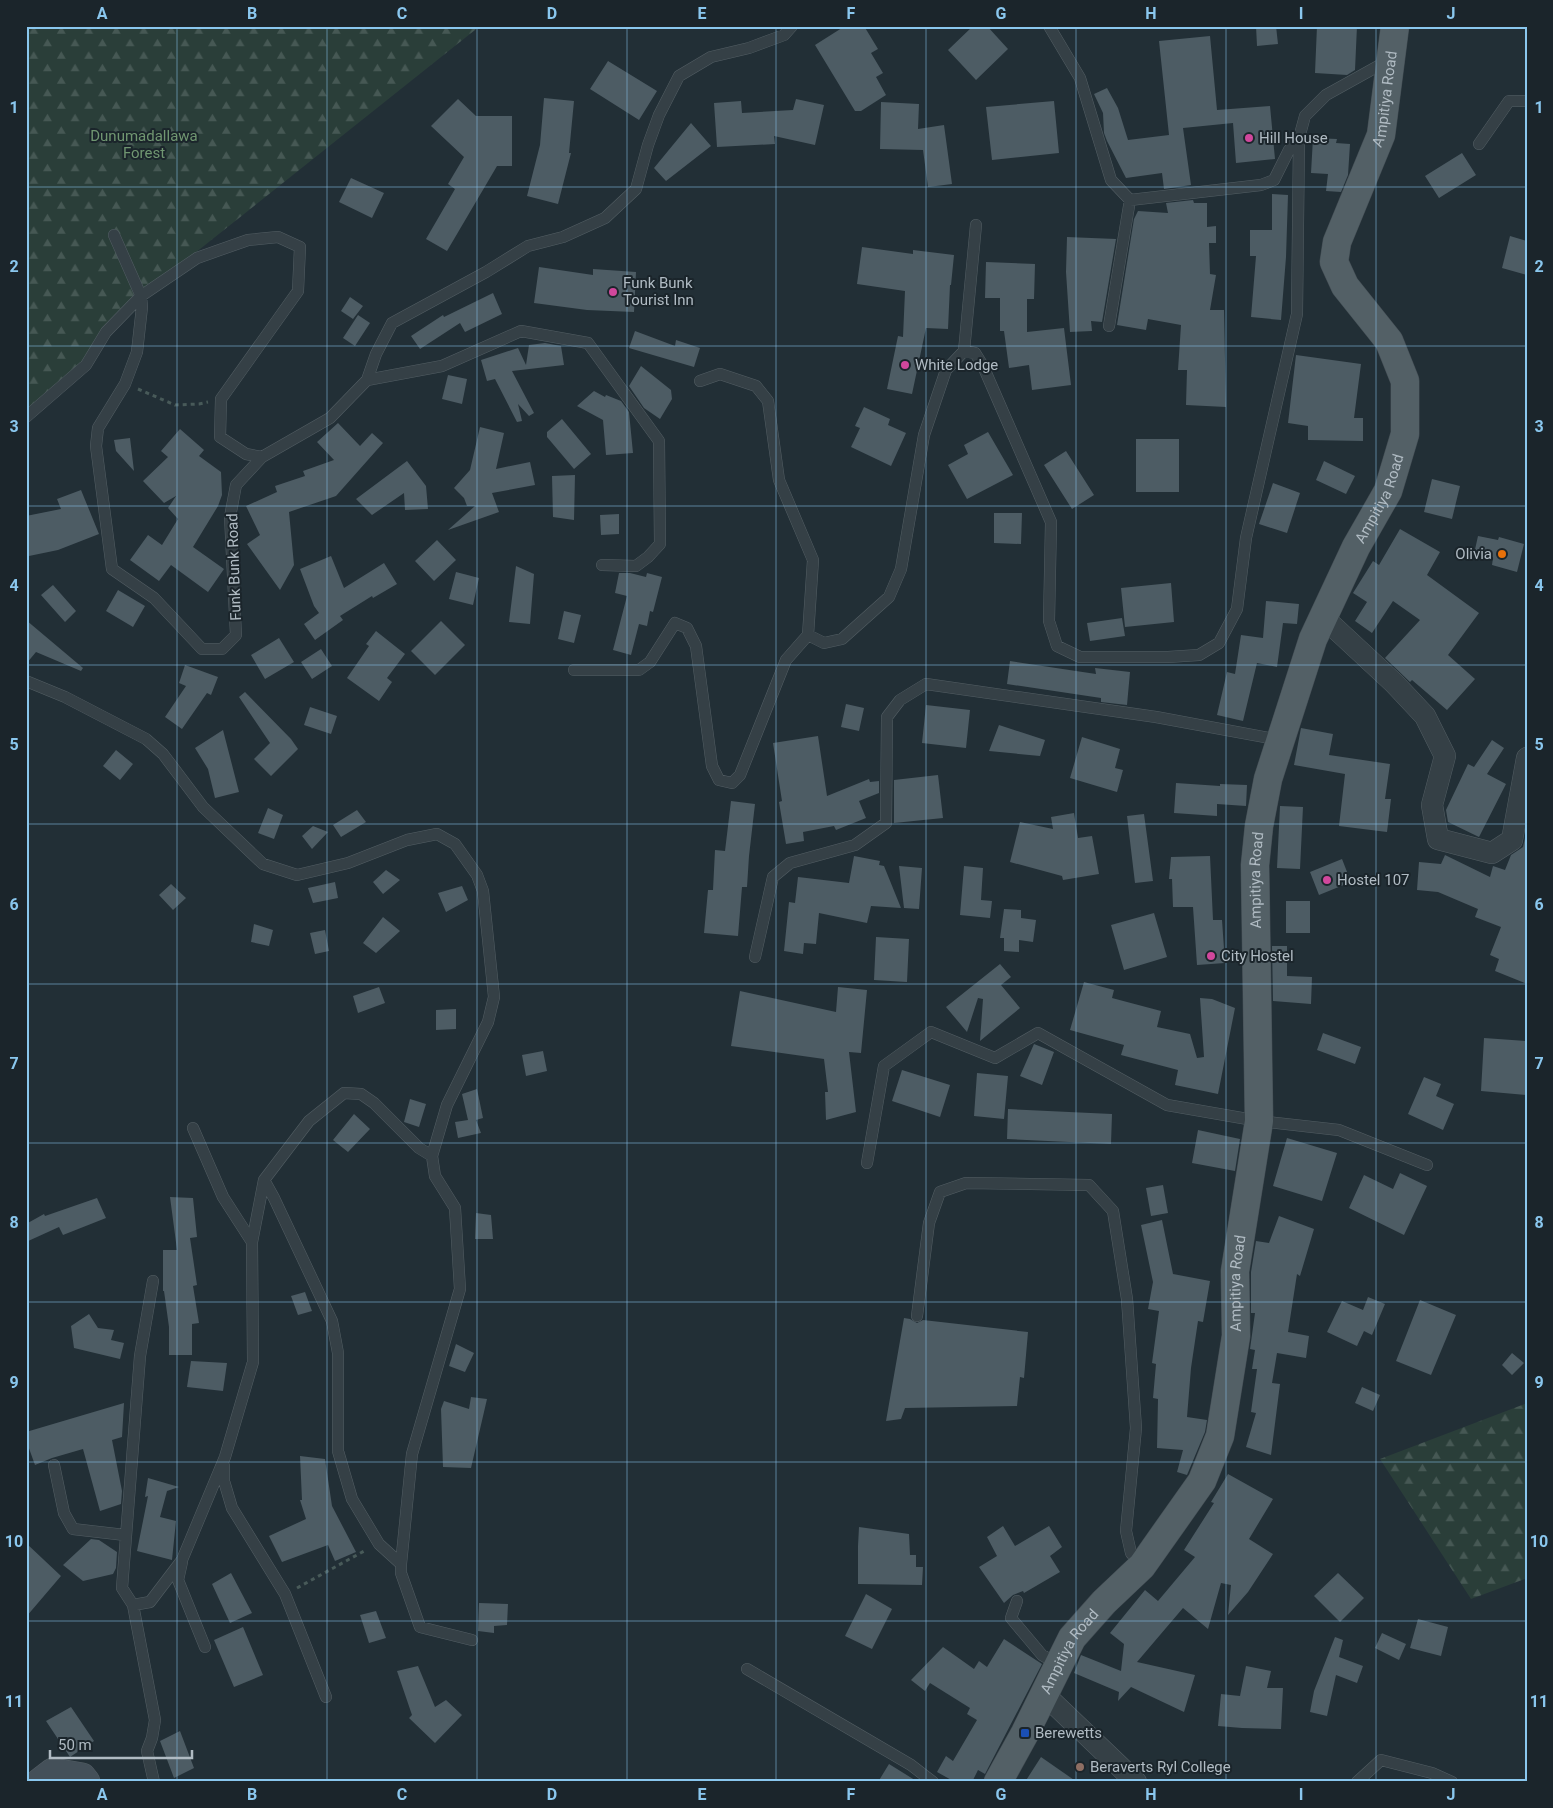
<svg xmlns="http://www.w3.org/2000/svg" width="1553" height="1808" viewBox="0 0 1553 1808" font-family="Roboto,sans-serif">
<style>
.forest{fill:url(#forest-firs)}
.building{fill:#4d5c64}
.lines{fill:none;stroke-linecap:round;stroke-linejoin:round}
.lane-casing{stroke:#535e64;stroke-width:12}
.street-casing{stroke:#535e64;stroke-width:22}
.secondary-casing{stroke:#535e64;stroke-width:29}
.primary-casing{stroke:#424c53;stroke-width:29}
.path{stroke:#485a59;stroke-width:3;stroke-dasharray:4 4;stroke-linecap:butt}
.lane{stroke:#354046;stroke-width:11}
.street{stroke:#354046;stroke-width:21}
.secondary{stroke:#445059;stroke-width:28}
.primary{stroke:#536066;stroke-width:28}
.grid{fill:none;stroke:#8ac7ee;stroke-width:1;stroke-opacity:0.55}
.hotel-dot{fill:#d1479c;stroke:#1b252b;stroke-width:2}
.food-dot{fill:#e8710a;stroke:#1b252b;stroke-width:2}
.transit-dot{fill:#1a4fb4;stroke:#1b252b;stroke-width:2}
.education-dot{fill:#8d6e63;stroke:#1b252b;stroke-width:2}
.labels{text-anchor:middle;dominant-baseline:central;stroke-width:4;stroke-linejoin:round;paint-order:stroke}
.street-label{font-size:15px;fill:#b0bbc3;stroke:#1b252b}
.park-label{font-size:15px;fill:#709671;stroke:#1b252b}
.poi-label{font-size:15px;fill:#b0bbc3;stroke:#1b252b;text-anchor:start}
.neatline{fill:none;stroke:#8ac7ee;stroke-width:2}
.grid-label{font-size:16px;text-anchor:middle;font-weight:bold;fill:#8ac7ee}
</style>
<defs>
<pattern id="forest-firs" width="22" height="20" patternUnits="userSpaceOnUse" patternTransform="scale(1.25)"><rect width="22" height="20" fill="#2a3e39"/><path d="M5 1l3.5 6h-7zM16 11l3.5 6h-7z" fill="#465854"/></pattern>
</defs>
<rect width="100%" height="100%" fill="#222f36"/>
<path class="forest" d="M26,26H480L141,296L86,365L26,417Z
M1527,1403V1578L1471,1599L1380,1459Z"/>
<path class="building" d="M845,26H864L878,49L871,53L883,73L876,77L886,95L861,111H855L815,45Z
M973,26H987L1008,49L976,80L948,50Z
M1256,26H1276L1278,44L1257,46Z
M1317,26H1357L1355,70L1347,75L1315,73Z
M1210,36L1217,110L1270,106L1275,159L1236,163L1233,123L1183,128L1191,185L1164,189L1162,173L1126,178L1107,141L1104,133L1103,113L1094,94L1107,88L1118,108L1128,140L1169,135L1159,41Z
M608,61L657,91L639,120L590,89Z
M544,98L574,101L569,153H571L558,204L527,196L540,145Z
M458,99L476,116H512V166H497L447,251L426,239L455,189L448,184L464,157L431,126Z
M796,99L824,105L815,145L774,136L775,144L717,147L714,103L741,101L742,113L793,110Z
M1054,101L1059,153L992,160L986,107Z
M881,102L919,104L918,129L944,125L952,184L928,187L923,150L880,149Z
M691,123L711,146L666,181L654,168Z
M1313,138L1337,139L1336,143L1350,144L1348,175L1341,192L1326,191L1328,174L1311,173Z
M1462,153L1476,175L1439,198L1425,176Z
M351,178L384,193L372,218L339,202Z
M1272,194L1288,195L1286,257L1281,320L1251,317L1256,256H1250V230H1272Z
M1193,200L1194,203H1207V227L1216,226V243H1209L1210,274L1216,275L1210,310H1224L1226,407L1186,405L1187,370H1178L1181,325L1148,319L1146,330L1117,325L1134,219L1138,211L1168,213L1166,203Z
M1510,236L1527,241V275L1502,268Z
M1067,237L1116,239L1102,322L1091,321L1092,331L1070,332L1066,272Z
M862,247L913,254V250L954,255L951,285H950L948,329L926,328L912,394L887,389L898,336L903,337L905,291L857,284Z
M986,262L1035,264L1034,299H1027V332L1064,328L1071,385L1032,390L1029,365L1009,368L1004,331H1000V298H985Z
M539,267L593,275V269L636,272L634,312L587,310L534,303Z
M493,293L502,314L465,332L460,323L420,349L411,336L443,315L444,317Z
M350,297L363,306L353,319L341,311Z
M358,315L370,323L355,346L343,338Z
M635,331L675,346L676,340L700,348L694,367L629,348Z
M545,343L561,346L564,365L512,371L534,413L529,416L518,404L522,421L517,422L495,379L487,381L481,360L518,348L526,365L529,345Z
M1296,355L1361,364L1354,418H1363V441L1308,440V426L1288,423Z
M641,366L671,390L672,399L660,419L644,408L629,386Z
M448,375L467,379L462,404L442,399Z
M594,391L605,397L606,395L621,401L629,412L633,453L606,455L603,420L577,406Z
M864,407L890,419L888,425L906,433L891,466L851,447L860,428L855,426Z
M562,419L591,454L574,469L547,437V432Z
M338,423L360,446L372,433L383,443L336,496L289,512L294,565L280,590L247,544L260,535L246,506L277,492L275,486L305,476L303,471L334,460L317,442Z
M480,427L504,433L496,469L530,462L535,485L492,493L499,512L448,530L475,506H467L464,498L454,488L470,470Z
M180,429L204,450L199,456L221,472L222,495L218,506L193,547L224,569L208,592L171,565L159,581L130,560L148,535L162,545L178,519L168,508L176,496L164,503L143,481L168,457L161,451Z
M988,432L1013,475L967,499L948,465L968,454L964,445Z
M130,438L134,471L116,451L114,440Z
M1136,439H1179V492H1136Z
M1066,451L1094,495L1072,509L1044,465Z
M407,461L426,486L428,509L405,510L404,493L372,515L356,499Z
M1324,461L1355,476L1346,494L1316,480Z
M575,475L574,520L553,517L552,476Z
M1432,479L1460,486L1452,519L1424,512Z
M1273,483L1300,493L1287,533L1259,524Z
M81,490L99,534L58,550L29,556L26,542V516L61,509L57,499Z
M994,513H1022L1021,544L994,543Z
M619,514V534L601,535L600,515Z
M1400,529L1440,552L1427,575L1479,613L1448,655L1475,679L1447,710L1412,680L1410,682L1385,658L1420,620L1393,601L1372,633L1355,621L1367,602L1353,593L1373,561L1379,565Z
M1478,536L1498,540L1499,537L1524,544L1517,572L1492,565L1493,558L1474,554Z
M437,540L456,560L434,581L415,561Z
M331,556L344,588L384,563L397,584L373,598L372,596L340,616L343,620L315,640L304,624L319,613L314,606L300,569Z
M516,566L534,574L530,624L509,622Z
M456,572L479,578L473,605L449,599Z
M619,573H630L646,577L647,573L662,577L653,612L650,611L647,626L639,624L631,655L613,650L627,596L615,593Z
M1171,583L1174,622L1125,627L1121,588Z
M53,585L76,611L65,622L41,595Z
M118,590L145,606L133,627L106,611Z
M1266,601L1299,604L1297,624L1283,623L1277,667L1257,663L1243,721L1217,715L1227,672L1235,674L1241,635L1263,638Z
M564,611L581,615L574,643L558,639Z
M1122,618L1125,636L1090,641L1087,623Z
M26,620L83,668L81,671L36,652L26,664Z
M441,621L465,645L435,675L411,651Z
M376,631L405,654L387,678L392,682L379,701L347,678L369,646L366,644Z
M279,638L294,662L265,679L251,655Z
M321,649L332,666L312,679L301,662Z
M1010,661L1096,674L1095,668L1130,672L1127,705L1101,702V698L1007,684Z
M185,665L218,677L211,695L207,693L182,729L165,717L186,686L179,683Z
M245,692L291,739L298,749L271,776L254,759L270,743L239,697Z
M846,704L864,708L859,731L841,727Z
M926,705L970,710L966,748L922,743Z
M310,707L337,716L331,734L304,725Z
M999,725L1045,740L1040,756L989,751Z
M1301,728L1333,734L1329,755L1390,764L1385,799H1391L1387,832L1339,826L1345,774L1294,765Z
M223,730L239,792L215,798L208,769L195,748Z
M818,736L827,796L869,779L870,782L879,781V793L859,801L866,818L836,830L834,826L803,832L804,841L786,844L779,802L782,801L773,743Z
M1082,737L1120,749L1115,768L1123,770L1117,792L1070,778Z
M1492,740L1504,748L1487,774L1506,784L1479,837L1448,822L1446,810L1468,764L1474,767Z
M116,750L133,764L120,780L103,766Z
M938,775L943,818L894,823V780Z
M1176,783L1220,786V784L1247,785L1246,806L1217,804V816L1174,813Z
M731,801L755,804L749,856L747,887H742L738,936L704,933L708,890H713L715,850L725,851Z
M1280,806L1303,807L1300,869L1277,868Z
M268,808L283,815L274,839L258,833Z
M357,810L366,822L341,837L333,825Z
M1074,813L1078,838L1092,836L1099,874L1063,880L1062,876L1010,862L1020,822L1053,829L1051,817Z
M1144,814L1153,881L1135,883L1127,816Z
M313,826L328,832L312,849L302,836Z
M1527,829V984L1495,971L1499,959L1490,955L1501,927L1475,917L1478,909L1438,892L1417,890L1419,862L1441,864L1445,855L1490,877L1493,866L1505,870L1511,855L1523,847Z
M854,856L880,861L879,865L884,866L901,908L871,906L867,923L819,913L816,944L804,943L803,954L784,951L789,902L795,903L798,877L849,883Z
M1210,856L1213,920H1222L1225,963L1197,965L1193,907H1173L1172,879H1169L1171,857Z
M1342,859L1351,882L1319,895L1310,872Z
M899,866L922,868L919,909L904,908Z
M964,866L983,868L981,900L992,901L990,918L960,915Z
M386,870L400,880L383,894L373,882Z
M335,882L338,898L313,903L308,888Z
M171,884L186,898L173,910L159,895Z
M462,886L468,900L446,912L438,893Z
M1286,901H1310V933H1286Z
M1004,909L1021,910V918L1036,920L1033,942L1019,940V952L1004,951V938H1000Z
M1154,913L1167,957L1124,970L1111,925Z
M383,917L400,931L376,953L363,943Z
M254,924L273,930L269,946L251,942Z
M325,930L329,951L315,954L310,933Z
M876,937L909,939L907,982L874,980Z
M1272,946H1287V976L1312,977L1311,1004L1273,1001Z
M1000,964L1011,977L1001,985L1020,1008L980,1041L983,999L978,998L967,1032L946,1007Z
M1084,982L1114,990L1112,998L1161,1011L1157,1027L1190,1034L1197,1058L1204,1057L1200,998L1212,999L1235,1008L1218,1094L1175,1085L1178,1070L1121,1055L1124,1045L1070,1030Z
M379,987L385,1003L358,1013L353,996Z
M838,987L867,990L861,1053L849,1052L856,1112L826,1120L825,1092H828L824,1059L731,1046L740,991L836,1012Z
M456,1009V1029L436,1030V1010Z
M1323,1033L1361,1047L1355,1064L1317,1050Z
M1484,1038L1527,1041V1095L1481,1091Z
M1034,1044L1054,1052L1042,1085L1020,1076Z
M543,1051L547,1071L526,1076L522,1055Z
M902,1070L950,1085L940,1117L892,1101Z
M977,1073L1008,1076L1004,1119L974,1116Z
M1424,1077L1441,1084L1436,1096L1454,1104L1443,1130L1408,1114Z
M477,1089L483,1118L476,1120L481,1133L458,1138L455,1122L468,1120L462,1094Z
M410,1099L426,1104L419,1127L404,1122Z
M1008,1109L1112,1114L1111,1144L1007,1139Z
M354,1114L370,1129L348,1152L333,1140Z
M1198,1130L1240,1139L1235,1171L1192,1163Z
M1287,1138L1337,1153L1322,1201L1273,1186Z
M1400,1173L1427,1186L1404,1235L1349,1208L1364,1175L1393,1189Z
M1163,1185L1168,1213L1151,1216L1146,1188Z
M170,1197L193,1198L197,1237L190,1238L197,1285L193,1286L199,1323L192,1324V1355H169V1327L164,1291H163V1250H177Z
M97,1198L106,1218L63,1235L59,1227L26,1242V1224L44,1214L45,1216Z
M476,1213L491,1215L493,1239H475Z
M1279,1216L1314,1229L1300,1276L1297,1274L1288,1332L1309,1336L1306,1358L1277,1353L1272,1383L1280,1384L1271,1455L1246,1447L1256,1413L1251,1412L1257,1369H1252L1255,1350L1250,1349L1255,1313H1251V1272L1256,1241L1269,1243Z
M1162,1220L1173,1274L1210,1281L1203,1322L1198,1321L1191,1368L1187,1417L1207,1420L1205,1432L1187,1475L1177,1472L1183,1450L1157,1448L1158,1399L1153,1398L1156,1364L1152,1363L1159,1311L1148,1309L1153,1282L1141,1225Z
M305,1292L312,1311L298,1315L291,1296Z
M1368,1297L1385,1304L1372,1335L1364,1331L1357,1346L1327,1332L1342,1301L1363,1310Z
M1420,1300L1456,1315L1431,1375L1396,1361Z
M89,1314L98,1328L114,1330L111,1340L124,1343L120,1359L74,1348L71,1326Z
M904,1318L910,1319L917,1323L923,1320L1028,1332L1024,1378L1020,1377L1017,1406L905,1408L901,1419L886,1421Z
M456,1344L474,1353L465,1372L449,1366Z
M1512,1353L1524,1363L1512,1375L1502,1365Z
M191,1361L227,1363L223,1391L187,1387Z
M1362,1387L1380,1395L1373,1411L1355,1403Z
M471,1397L487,1399L471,1468L443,1467L441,1409L444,1401L469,1409Z
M124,1403L122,1437L112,1440L122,1491L121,1504L100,1511L83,1449L52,1458L35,1465L26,1440V1432Z
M300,1456L325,1459L332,1506L356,1552L335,1561L328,1545L282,1562L269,1536L306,1519L300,1500H302Z
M1228,1474L1273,1499L1249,1539L1273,1554L1248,1592L1228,1615L1231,1585L1221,1583L1208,1629L1183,1608L1137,1662L1195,1675L1184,1712L1131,1687L1118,1701L1119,1692L1074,1673L1081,1655L1121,1671L1124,1644L1110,1633L1145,1590L1158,1601L1195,1557L1184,1550L1214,1503L1211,1502Z
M148,1478L179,1487L167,1491L160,1517L176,1521L172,1560L137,1551L148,1496L145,1497Z
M1003,1526L1015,1546L1049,1526L1062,1547L1050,1556L1060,1572L1024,1593L1023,1591L1013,1595L1004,1603L979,1567L997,1556L987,1537Z
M859,1527L909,1534L910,1555H916V1567H923L922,1585L858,1584V1546Z
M91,1539L99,1540L117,1552L116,1568L113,1574L83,1581L63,1565Z
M26,1543L61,1576L26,1617Z
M231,1573L252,1613L230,1623L212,1584Z
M1338,1573L1364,1598L1340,1622L1314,1596Z
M866,1594L892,1609L872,1649L845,1636Z
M479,1603L508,1604L507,1625L494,1626V1633L478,1631Z
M376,1611L386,1638L369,1643L360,1615Z
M1418,1619L1448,1627L1441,1656L1410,1648Z
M243,1627L263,1675L234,1687L214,1640Z
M1382,1633L1406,1644L1399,1660L1375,1648Z
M1335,1637L1343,1640L1339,1657L1363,1666L1357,1683L1336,1675L1327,1716L1310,1712L1314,1691Z
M1004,1639L1042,1664L985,1774L978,1770L972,1782H955L937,1772L946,1756L953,1761L977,1720L967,1714L970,1708L930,1683L925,1691L911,1680L943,1647L974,1669L979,1661L987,1667Z
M418,1666L435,1707L446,1700L462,1715L435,1743L409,1718L412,1715L397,1671Z
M1246,1666L1271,1671L1267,1688H1283L1281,1729L1242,1728L1218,1726L1221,1694L1240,1696Z
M71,1707L94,1741L70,1757L46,1721Z
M180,1731L194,1768L174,1778L160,1741Z
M1041,1757L1077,1782H1025Z
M889,1764L918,1782H878Z"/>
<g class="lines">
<defs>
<path id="lane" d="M1049,26L1080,78L1111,180L1130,200L1261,185L1274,180L1289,150L1299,138
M1479,144L1509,101H1527
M114,235L141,296L142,307L137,352L125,384L98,428L96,446L112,569L154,598L202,649H222L236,635L230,517L236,485L262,457L330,418L367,380L376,354L392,323L486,272L528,246L563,237L605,218L636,189L648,145L659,115L679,76L711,57L749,48L784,35L792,26
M1109,326L1130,200
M964,351L976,225
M367,380L442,366L521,331L588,343L659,441L660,544L648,557L636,566L602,565
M700,381L720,374L756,386L768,401L779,480L813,560L808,635L824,643L842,639L889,597L901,569L924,435L946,370L964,351L975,353L983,366L1051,522L1049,621L1057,646L1080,657H1168L1199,655L1219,643L1237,609L1246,538L1297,314L1299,138L1305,116L1326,95L1389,60
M26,417L86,365L106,332L141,296L197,258L248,240L278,237L300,247L298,291L221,399L220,437L246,454L262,457
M574,670H639L650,662L675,623L687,628L696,646L712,766L719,780L732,783L740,775L786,660L808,635
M26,681L65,697L146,739L163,754L203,807L263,864L297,875L348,863L407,840L437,834L455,844L477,875L483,891L494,997L488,1022L447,1105L432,1156L435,1176L455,1208L460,1289L412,1454L401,1564V1573L420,1627L472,1640
M755,957L773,877L790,863L855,845L886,823L887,717L900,700L926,684L1156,717L1280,740
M193,1128L223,1197L252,1242
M867,1163L884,1066L931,1032L995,1058L1038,1033L1167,1105L1259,1121L1339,1130L1427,1165
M264,1180L274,1198L332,1321L338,1353V1451L352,1499L379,1544L401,1564
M153,1281L140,1356L122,1588L133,1605L150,1602L182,1560L225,1457L253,1362L252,1242L264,1180L309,1121L344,1093L361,1094L374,1103L419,1148L432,1156
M917,1316L929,1223L940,1192L966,1183L1089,1185L1113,1211L1127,1299L1136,1428L1126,1531L1131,1553L1142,1566
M54,1465L64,1513L73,1529L125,1535
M224,1466V1481L232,1508L285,1594L326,1697
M182,1562L178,1580L205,1647
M1017,1601L1011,1618L1042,1655L1059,1665
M133,1605L155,1720L152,1738L147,1751L154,1782
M747,1669L911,1765L933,1782
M1357,1782L1381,1760L1432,1773L1452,1782"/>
<path id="street" d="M1323,617L1394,683L1425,716L1445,756L1432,805L1438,839L1492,853L1512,840L1527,758
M1045,1695L1136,1782"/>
<path id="secondary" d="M40,1782L53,1772L82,1777L86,1782"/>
<g id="primary">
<path id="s1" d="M998,1782L1025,1733L1072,1638L1104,1602L1142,1566L1202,1481L1220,1436L1236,1336L1235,1271L1259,1121L1255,865L1259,826L1268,779L1313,639L1356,547L1388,491L1405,434V381L1389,341L1345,286L1334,262L1337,242L1381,135L1395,26"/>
</g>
</defs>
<use href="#lane" class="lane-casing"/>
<use href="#street" class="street-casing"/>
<use href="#secondary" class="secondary-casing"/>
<use href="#primary" class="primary-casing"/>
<path class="path" d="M138,389L175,405L199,404L208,402
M297,1588L366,1550"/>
<use href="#lane" class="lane"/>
<use href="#street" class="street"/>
<use href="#secondary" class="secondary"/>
<use href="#primary" class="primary"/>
</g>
<path class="grid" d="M177,26V1782M327,26V1782M477,26V1782M627,26V1782M776,26V1782M926,26V1782M1076,26V1782M1226,26V1782M1376,26V1782M26,187H1527M26,346H1527M26,506H1527M26,665H1527M26,824H1527M26,984H1527M26,1143H1527M26,1302H1527M26,1462H1527M26,1621H1527"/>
<g class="hotel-dot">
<circle cx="1249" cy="138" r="5"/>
<circle cx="613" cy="292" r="5"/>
<circle cx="905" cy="365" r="5"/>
<circle cx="1327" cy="880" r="5"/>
<circle cx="1211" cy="956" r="5"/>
</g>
<circle class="food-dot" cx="1502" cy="554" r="5"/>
<rect class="transit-dot" x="1020" y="1728" width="10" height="10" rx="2.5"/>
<circle class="education-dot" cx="1080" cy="1767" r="5"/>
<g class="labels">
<g class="street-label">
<text stroke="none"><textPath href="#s1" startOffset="1814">Ampitiya Road</textPath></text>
<text stroke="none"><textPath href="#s1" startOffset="1379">Ampitiya Road</textPath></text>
<text transform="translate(234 567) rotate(-92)">Funk Bunk Road</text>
<text stroke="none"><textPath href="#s1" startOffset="974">Ampitiya Road</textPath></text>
<text stroke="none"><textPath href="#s1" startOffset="569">Ampitiya Road</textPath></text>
<text stroke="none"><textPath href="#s1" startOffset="149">Ampitiya Road</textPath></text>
</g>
<g class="park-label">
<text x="144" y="136">Dunumadallawa<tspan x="144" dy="17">Forest</tspan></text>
</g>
<g class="poi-label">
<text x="1259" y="138">Hill House</text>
<text x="623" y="283">Funk Bunk<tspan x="623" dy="17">Tourist Inn</tspan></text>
<text x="915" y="365">White Lodge</text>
<text x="1492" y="554" text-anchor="end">Olivia</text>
<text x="1337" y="880">Hostel 107</text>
<text x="1221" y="956">City Hostel</text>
<text x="1035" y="1733">Berewetts</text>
<text x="1090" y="1767">Beraverts Ryl College</text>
</g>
</g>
<rect width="1553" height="1808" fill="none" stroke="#1b252b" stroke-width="55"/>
<path d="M50 1750v8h142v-8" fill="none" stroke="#b0bbc3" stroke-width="2.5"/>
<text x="58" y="1750" font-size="15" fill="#b0bbc3" stroke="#1b252b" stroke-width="4" paint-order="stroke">50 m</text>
<rect x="28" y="28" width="1498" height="1752" class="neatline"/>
<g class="grid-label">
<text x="102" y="19">A</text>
<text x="252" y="19">B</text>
<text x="402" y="19">C</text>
<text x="552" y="19">D</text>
<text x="702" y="19">E</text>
<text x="851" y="19">F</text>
<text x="1001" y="19">G</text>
<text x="1151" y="19">H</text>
<text x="1301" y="19">I</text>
<text x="1451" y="19">J</text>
<text x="14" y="113">1</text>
<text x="1539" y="113">1</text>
<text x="14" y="272">2</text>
<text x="1539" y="272">2</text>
<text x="14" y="432">3</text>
<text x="1539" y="432">3</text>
<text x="14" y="591">4</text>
<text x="1539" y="591">4</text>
<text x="14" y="750">5</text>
<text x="1539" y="750">5</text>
<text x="14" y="910">6</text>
<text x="1539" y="910">6</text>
<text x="14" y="1069">7</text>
<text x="1539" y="1069">7</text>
<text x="14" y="1228">8</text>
<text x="1539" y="1228">8</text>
<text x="14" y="1388">9</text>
<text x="1539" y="1388">9</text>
<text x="14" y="1547">10</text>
<text x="1539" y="1547">10</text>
<text x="14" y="1707">11</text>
<text x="1539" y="1707">11</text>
<text x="102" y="1800">A</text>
<text x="252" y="1800">B</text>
<text x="402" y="1800">C</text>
<text x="552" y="1800">D</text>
<text x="702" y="1800">E</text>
<text x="851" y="1800">F</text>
<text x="1001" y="1800">G</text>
<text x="1151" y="1800">H</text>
<text x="1301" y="1800">I</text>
<text x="1451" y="1800">J</text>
</g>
</svg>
